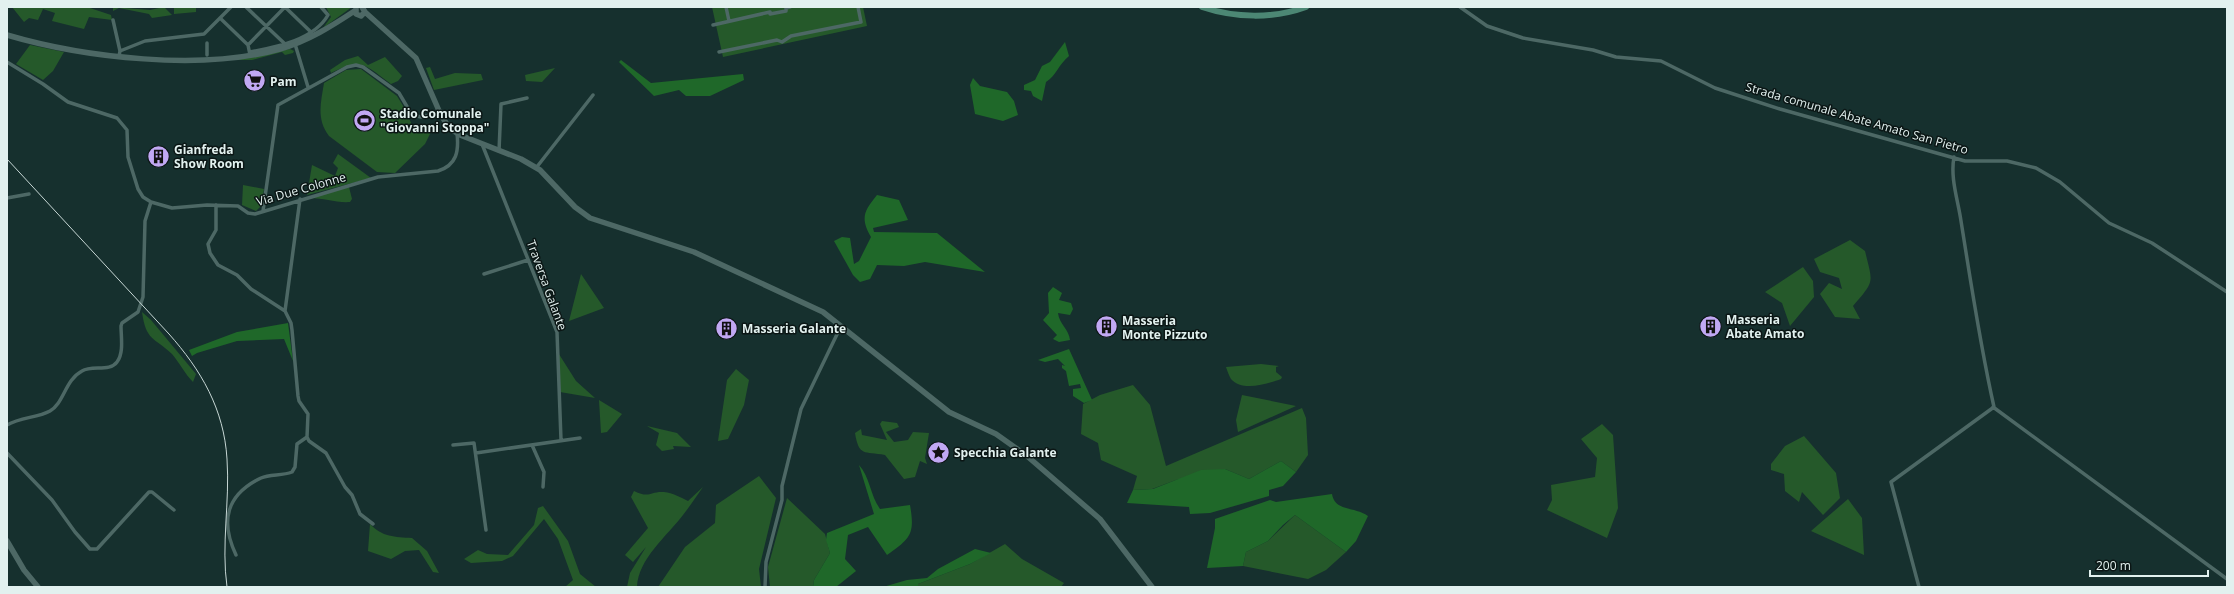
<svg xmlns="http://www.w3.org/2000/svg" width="2234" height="594" viewBox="0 0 2234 594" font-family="'Open Sans',sans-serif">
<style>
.green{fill:#25592a}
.forest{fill:#1f6829}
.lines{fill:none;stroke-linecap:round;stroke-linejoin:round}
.street{stroke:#4d6865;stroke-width:3.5}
.secondary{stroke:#4d6865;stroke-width:5.5}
.primary{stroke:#4c8774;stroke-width:6}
.rail{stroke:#c7d7d5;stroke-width:1}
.labels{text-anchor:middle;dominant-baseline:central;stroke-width:3;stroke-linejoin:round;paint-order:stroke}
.poi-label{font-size:12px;font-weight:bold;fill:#e2f1ef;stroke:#0b1615;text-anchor:start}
.street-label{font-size:12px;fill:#e2f1ef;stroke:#0b1615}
</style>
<rect width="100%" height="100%" fill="#16302e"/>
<path class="green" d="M12,7H87L111,15L112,20L89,17L84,29L52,21L55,13L43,9L38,20L29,18L24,22Z
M113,7L150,10L164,7L172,15L152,18L149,14L119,8L113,11Z
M174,7H196V12L174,14Z
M326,7H352L323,28L331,17Z
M712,7H863L867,26L723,57Z
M30,45L64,52L53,71L43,80L16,64Z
M290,49L294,51L293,53L285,55L282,52L252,60H234Z
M358,56L368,65L385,57L402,76L398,81L391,84C365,65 362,57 331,73L330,70L345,60Z
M430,67L435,79L455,73L481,74L483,80L434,90L426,68Z
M555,68L542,82L526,81L525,75Z
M361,69L397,96L405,109L412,125C420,127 426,122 434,126L425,144L395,173L377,172L329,136C316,119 321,102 324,83L346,70Z
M338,154L371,178L307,195L312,165L335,176L338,168L333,163Z
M243,185L264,189L261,206L256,211L242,205Z
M349,187L352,199L350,202C336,203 324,198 310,198Z
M1850,240L1865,251C1873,284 1875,280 1853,306L1860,319L1835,317L1820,294L1829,283L1842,289L1839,278L1820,272L1814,259Z
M1803,267L1813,281L1814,297L1790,326L1782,303L1765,292Z
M581,274L604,308L569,321Z
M142,312L151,320L196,374L193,382C185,374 179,362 172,354C154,337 146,341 142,312Z
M557,351L576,381L595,398L560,392Z
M1261,364L1279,366L1276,367V372L1282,377L1281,379C1267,384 1242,392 1231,379C1229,376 1227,370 1226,367Z
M736,369L749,380L744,405L728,439L718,441L727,380Z
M1133,385L1150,405L1166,466L1302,408L1306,418L1308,455L1296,472L1281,461L1249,479L1225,469L1176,480L1152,489L1133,490L1137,476L1101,460L1098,443L1081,434L1083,404L1100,395Z
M1242,395L1296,406L1238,432L1236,420Z
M599,400L622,414L607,432L601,433Z
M882,421L897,423L899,427L886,432L894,442L908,440L913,432L929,433L925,458L927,464L920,461L915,477L904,479L885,455C864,451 859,457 855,433L861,429L862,435L887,440L880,424Z
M1602,424L1613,435L1618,508L1607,538L1547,510L1552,500L1551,485L1595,477L1597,458L1581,439Z
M647,426L677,433L691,447L673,446L674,449L662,451L656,445L659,433Z
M1804,436L1836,473L1840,498L1823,515L1802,492L1799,502L1785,491L1784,474L1771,470V464L1785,446Z
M759,476L776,498L759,569L761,587H658L685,547L715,523L716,505Z
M703,487C696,497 690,506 683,515C667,536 638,559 637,587H627L630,573L646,547L633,562L625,555L648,528L631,497L634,491C650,499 650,491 664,492C673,493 680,497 688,501Z
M787,498L825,534L830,553L814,580L813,587H770L768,567Z
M1848,499L1862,518L1864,555L1811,531Z
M543,506L568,541L580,574L596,587H565L573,580L558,539L544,519L513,556L502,561L471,563L464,559L478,550L487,554L508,555L534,525L538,508Z
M1295,515L1346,552L1326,570L1308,579L1243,566L1246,552L1268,541Z
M370,524C382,537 395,537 412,538L427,551L439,573L433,572L419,550L405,551L391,559L368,551Z
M1005,544L1022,559L1064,583L1061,587H918V584L970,564Z"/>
<path class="forest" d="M1065,42L1069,56C1058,65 1057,75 1046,82L1042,101L1033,96L1031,91L1024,90V85L1035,80L1042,66L1050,62Z
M621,60L651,83L743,74L744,80L710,96H686L679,90L654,96L619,62Z
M973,78L980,86L1007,92L1014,101L1018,115L1003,121L975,114L970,85Z
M877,195L899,200L908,220L873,228L874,232L937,233L985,272L925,262L904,266L877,265L870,279L860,282L853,275L834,241L842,237L850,238L854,264L859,261L871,237C860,218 864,211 877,195Z
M1053,287L1062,293L1059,300L1071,303L1073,309L1070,315L1058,313C1059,324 1069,329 1070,340L1059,342L1053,339L1057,335L1043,320L1049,313L1048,293Z
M288,323L293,361L284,339L237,341L197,353L192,356L189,350L237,332Z
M1069,349L1092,400L1084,403L1073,396V389L1081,388L1080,384L1069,386L1066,371L1062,368V365L1065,366L1058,359L1045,362L1038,360Z
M1281,461L1296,472L1283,486L1269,490V496L1210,513L1190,514L1189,507L1127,503L1133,490L1153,489L1201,470L1225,469L1249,479Z
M859,465C870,477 870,495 880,509L910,505C915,534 911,538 887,555L868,527L848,535L845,559L856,571L836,587H813L814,580L830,553L826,540L827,533L874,514Z
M1332,494C1335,512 1354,506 1368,516L1356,541L1346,552L1295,515L1283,525L1268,541L1246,552L1243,566L1207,568L1215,528V519L1270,500L1276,502Z
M975,549L991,553L970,564L918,584V587H883L907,580L927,578L938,569Z"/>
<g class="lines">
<path class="street" d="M246,7L284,43
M726,7L729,21
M1460,7L1487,26L1523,38L1593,50L1616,57L1661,61L1715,88L1780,109L1965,161H2007L2036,168L2060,182L2109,223L2152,243L2227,292
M220,18L248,45
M113,20L120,51
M713,25L770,12V14L786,11V8L790,7
M295,44L308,87
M250,52C276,47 314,40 328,15L321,7
M719,52L777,40L782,42L791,36L861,22L858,7
M207,55V43
M250,55L248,45L285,7L314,35
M119,56L120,51L145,41L204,34L231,7
M7,62L43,84L68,102L117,118L127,130L128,157L138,189L143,197L151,202L172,208L207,205L238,206L248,213L255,214L378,177L438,171C457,165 459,151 457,133
M482,144L557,332L561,440
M499,151L501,104L527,98
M536,168L593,95
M7,198L29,194
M216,205V230L208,244L210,253L218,265L237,275L251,289L285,311L291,323L292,330L298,396L299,401L308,414L307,437L309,441L326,453L345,487L352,495L360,514L373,524
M263,211L278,105L347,67L356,65L363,67L399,93L412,115L421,117L440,113
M484,274L528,260
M285,311L300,199
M1993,407L2227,579
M7,425C21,417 37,418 50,411C64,403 65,380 82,371C92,365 110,372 117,362C124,353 121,337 121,326L122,323L138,312L143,297L145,221L151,202
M453,445L474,443L486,530
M532,445L544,472L543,487
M7,453L52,500L75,532L90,549H97L149,492H152L174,510
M476,453L580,438
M236,555C220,521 226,495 261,478C270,474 282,476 292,472L295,467L297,444L307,437
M765,587L766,562L782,500V486L801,409L841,326
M1919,587L1891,482L1994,407C1980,345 1971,283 1961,221C1958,200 1950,178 1954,157"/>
<path class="secondary" d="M356,8V14L361,16L365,12L362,7
M365,12L416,58L440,113L449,128L460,135L521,159L540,170L575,207L590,218L694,252L823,312L949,412L996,434L1027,456L1100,519L1152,587
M7,35C85,58 202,71 280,49C308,41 332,26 356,10
M7,541L24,570L38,587"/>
<path class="primary" d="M1202,7C1235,18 1273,19 1306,7"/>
<path class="rail" d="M7,159L169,334C201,370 224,409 227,459C230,502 221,544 227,587"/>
</g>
<defs>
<symbol id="supermarket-disc" viewBox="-11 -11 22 22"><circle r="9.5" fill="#c1a8f3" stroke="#0b1615"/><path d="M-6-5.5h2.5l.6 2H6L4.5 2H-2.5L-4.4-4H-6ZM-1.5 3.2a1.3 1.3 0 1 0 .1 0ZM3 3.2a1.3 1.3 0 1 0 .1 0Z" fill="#111"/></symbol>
<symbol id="stadium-disc" viewBox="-11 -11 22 22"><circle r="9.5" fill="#c1a8f3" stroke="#0b1615"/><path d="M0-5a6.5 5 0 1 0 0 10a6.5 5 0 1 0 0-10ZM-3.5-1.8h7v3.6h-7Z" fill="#111"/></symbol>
<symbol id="building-disc" viewBox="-11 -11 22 22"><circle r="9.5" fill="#c1a8f3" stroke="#0b1615"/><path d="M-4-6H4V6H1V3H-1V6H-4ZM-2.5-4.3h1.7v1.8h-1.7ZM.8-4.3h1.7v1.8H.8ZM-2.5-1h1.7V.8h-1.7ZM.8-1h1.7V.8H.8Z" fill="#111"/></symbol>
<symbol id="sight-disc" viewBox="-11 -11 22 22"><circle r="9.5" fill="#c1a8f3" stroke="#0b1615"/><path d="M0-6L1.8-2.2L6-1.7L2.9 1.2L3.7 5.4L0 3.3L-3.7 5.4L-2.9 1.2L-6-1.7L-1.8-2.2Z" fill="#111"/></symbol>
</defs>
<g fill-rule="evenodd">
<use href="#supermarket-disc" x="242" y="68" width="25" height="25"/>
<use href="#stadium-disc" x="352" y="108" width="25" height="25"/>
<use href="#building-disc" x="146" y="144" width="25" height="25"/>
<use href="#building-disc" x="1698" y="314" width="25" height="25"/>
<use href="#building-disc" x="1094" y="314" width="25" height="25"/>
<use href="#building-disc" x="714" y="316" width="25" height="25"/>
<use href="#sight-disc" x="926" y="440" width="25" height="25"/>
</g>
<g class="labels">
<g class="poi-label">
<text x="270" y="81">Pam</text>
<text x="380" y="113">Stadio Comunale<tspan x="380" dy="14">"Giovanni Stoppa"</tspan></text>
<text x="174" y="149">Gianfreda<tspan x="174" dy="14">Show Room</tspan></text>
<text x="1726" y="319">Masseria<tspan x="1726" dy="14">Abate Amato</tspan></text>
<text x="1122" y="320">Masseria<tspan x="1122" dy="14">Monte Pizzuto</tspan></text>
<text x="742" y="328">Masseria Galante</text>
<text x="954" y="452">Specchia Galante</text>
</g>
<g class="street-label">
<text transform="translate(1857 118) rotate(16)">Strada comunale Abate Amato San Pietro</text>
<text transform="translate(301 189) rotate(-16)">Via Due Colonne</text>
<text transform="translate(547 285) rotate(70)">Traversa Galante</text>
</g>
</g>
<rect width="2234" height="594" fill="none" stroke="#e2f1ef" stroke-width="16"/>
<path d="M2090 570v6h118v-6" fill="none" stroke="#e2f1ef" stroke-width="2"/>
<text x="2096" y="570" font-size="12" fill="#e2f1ef" stroke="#0b1615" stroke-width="3" paint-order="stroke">200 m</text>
</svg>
